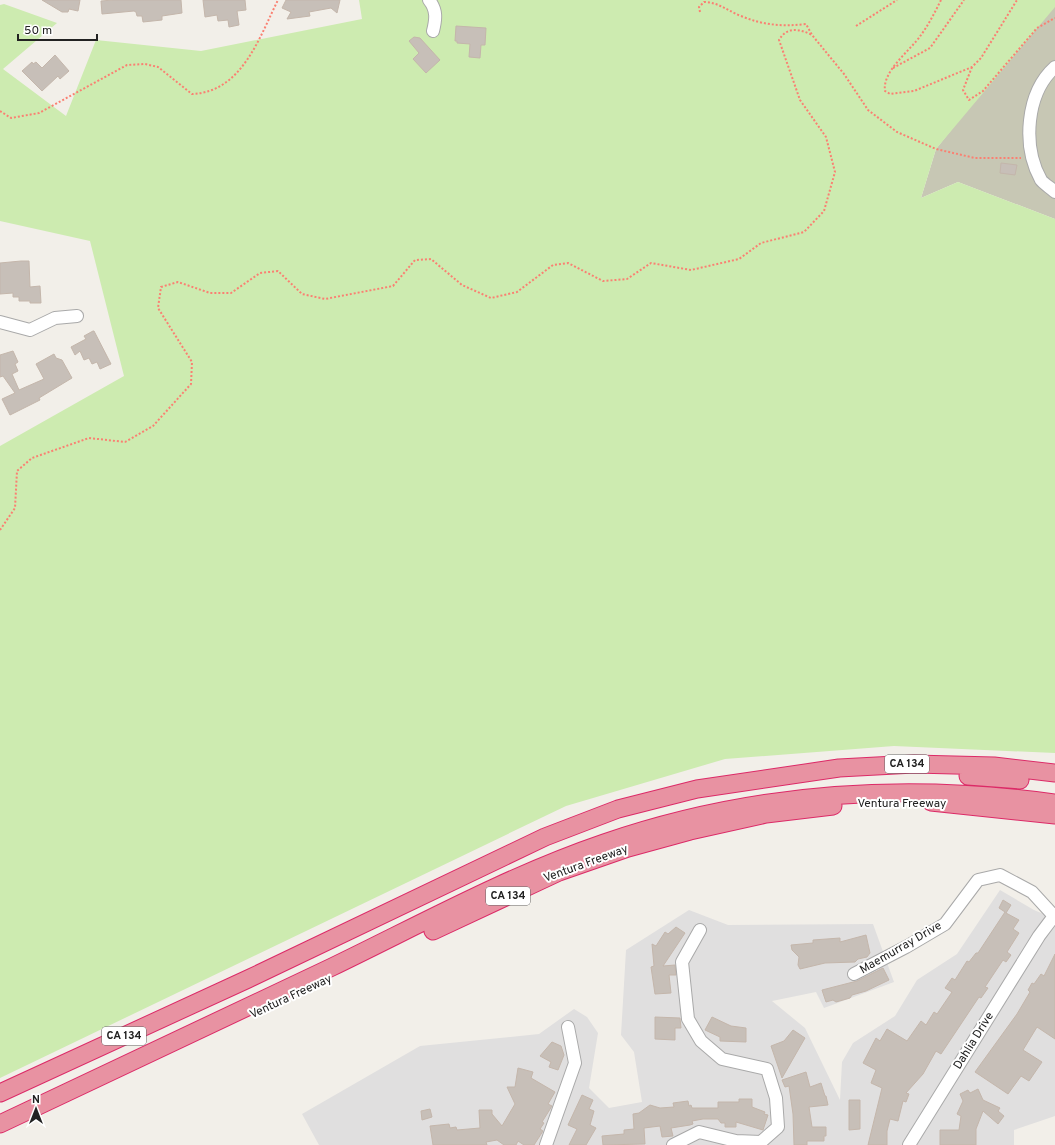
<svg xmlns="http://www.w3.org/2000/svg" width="1055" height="1145" viewBox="0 0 1055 1145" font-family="Overpass,sans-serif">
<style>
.residential{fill:#e0dfdf}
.construction{fill:#c7c7b4}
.grass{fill:#cdebb0}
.building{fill:#c7bfb8;stroke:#c4b6ab}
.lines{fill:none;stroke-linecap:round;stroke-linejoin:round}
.minor-casing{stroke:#a9a9a9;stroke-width:14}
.highway-casing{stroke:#dc2a67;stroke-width:19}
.path{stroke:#fa8072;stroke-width:2;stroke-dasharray:2 2;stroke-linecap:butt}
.minor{stroke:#fff;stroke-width:12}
.highway{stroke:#e892a2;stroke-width:17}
.labels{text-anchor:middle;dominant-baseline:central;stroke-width:4;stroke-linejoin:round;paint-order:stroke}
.shield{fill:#fff;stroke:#646464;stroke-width:1}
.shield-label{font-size:11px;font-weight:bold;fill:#222}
.street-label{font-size:12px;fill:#222;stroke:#fff}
</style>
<rect width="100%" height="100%" fill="#f2efe9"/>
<path class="residential" d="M1000,890L1034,910L1055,919V1116L1014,1130V1145H319L302,1114L420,1046L539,1034L574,1009L587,1017L598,1033L589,1088L609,1108L642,1102L634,1052L621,1035L626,950L689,910L728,925L873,924L894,982L824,1008L816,992L772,1001L805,1028L840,1100L842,1062L853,1043L895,1016L917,980L957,954Z"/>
<path class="construction" d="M1055,0V219L958,182L921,198L936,149Z"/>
<path class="grass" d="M359,0H1055V7L936,149L921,198L958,182L1055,219V753L894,746L725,759L566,806L0,1078V446L124,376L90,241L0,221V5L4,4L57,23L3,69L66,116L96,40L201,51L362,19Z"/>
<path class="building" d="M42,0H80L78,11L69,9L68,12H62Z
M113,0H181L182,13L162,16V20L143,22L142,16H137L136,12L134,11L102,14L101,1Z
M203,0H245L246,10L237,11L239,25L229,27L228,20L218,21L217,15L205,17Z
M286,0H340L337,13L331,8L309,12L310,16L287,19L291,12L282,8Z
M456,26L486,28L485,45H481L480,58L469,57L470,44L457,43V41H455Z
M414,37L420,38L440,60L426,73L413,59L419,53L409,41Z
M55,55L69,71L60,79L58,76L42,91L22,71L32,62L33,64L36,62L42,68Z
M1001,163L1017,165L1015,175L1000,173Z
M21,261H29L30,287L40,286L41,303H30V301H19V297H13V293L0,294V263Z
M93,331H94L111,364L100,369L97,362L92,364L89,358L84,360L80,351L75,355L71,347L86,339L84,336Z
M13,351L18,362L15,364L18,371L12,374L19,390L44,379L36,364L54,354L56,358L62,360L72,378L39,398L40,400L10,415L2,399L15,393L3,376L0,377V355Z
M1003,900L1011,905L1006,913L1019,920L1013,929L1019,933L1007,952L1011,955L1006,962L1003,960L985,987L988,988L981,998L979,997L941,1054L936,1051L923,1074L906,1093L909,1094L906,1102L903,1101L898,1121L890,1119L887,1131V1145H868L882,1088L871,1083L876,1070L863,1063L876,1038L880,1041L887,1029L907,1041L921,1021L926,1025L934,1012L937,1014L952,992L945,988L952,978L955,980L967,961L969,962L976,953H978L1005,912L999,908Z
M676,927L685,933L663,966L675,965L676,975H669L671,993L655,994L651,967L654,966L652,944L656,946L665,932L668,934Z
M866,935L870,953L867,957L858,959L855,962L825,963L800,969L798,965L799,957L792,950L791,945L813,943V940L840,938V942Z
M1055,954V1039L1037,1027L1023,1050L1042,1062L1029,1081L1021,1076L1008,1094L975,1072L1017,1014L1030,992L1028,990L1032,983L1034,984L1041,974L1044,976Z
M883,968L889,980L866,991L852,995L850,998L836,1002L833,1000L826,1002L822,990L857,981Z
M655,1017L680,1018L681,1028H675V1040L655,1039Z
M712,1017L731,1026L746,1028V1042L720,1041V1037L705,1030Z
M793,1030L805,1038L782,1078L771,1046L784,1041Z
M552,1042L561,1046L564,1055L558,1070L549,1067L551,1062L540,1056Z
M518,1068L533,1072L531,1078L555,1092L548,1104L552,1106L542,1122L544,1123L540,1129L543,1131L534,1145H524L518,1141L516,1145H504L497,1140L486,1142L487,1145H433L430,1126L449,1124L450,1128L456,1127L457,1130L480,1128L479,1110H492V1114L502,1126L515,1104L507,1087H515Z
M806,1072L810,1087L821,1083L825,1096H826L828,1105L809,1107L812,1127H826V1136H824V1141H807V1145H794L793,1114L789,1086L785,1087L782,1080Z
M978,1089L983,1100L1000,1108L998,1111L1004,1116L998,1124L983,1111L976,1129V1145H940V1130H959L961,1116L957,1114L963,1101L960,1094L968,1090L970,1093Z
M582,1095L593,1100L589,1109L594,1111L590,1125L596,1128L586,1145H569L577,1129L568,1125Z
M739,1099H752V1107L765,1112L764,1114L768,1115L763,1130L736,1122V1127H725V1123H721L718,1119H703L692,1121L693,1124L690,1125L671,1128L673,1136L662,1137L660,1126L644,1128L645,1144L603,1145L602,1136L624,1134V1130L634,1129L633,1114L639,1113L650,1105L660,1108L674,1107L673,1103L688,1101L689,1106L691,1105L692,1108H718V1102H739Z
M849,1100H860V1129L849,1130Z
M430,1109L432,1117L422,1120L421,1111Z"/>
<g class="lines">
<defs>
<path id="minor" d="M429,0C437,10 436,19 433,31
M1055,67C1026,93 1022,146 1041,180C1044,184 1051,188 1055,192
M0,322L30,330L55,318L77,316
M854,974L906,947L945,924L978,880L1000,875L1032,892L1054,916L1039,936L909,1145
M546,1145L575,1063L568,1027
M673,1145L699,1132L736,1141L761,1142L778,1127L776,1098L767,1069L722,1059L701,1041L688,1019L682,962L700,930"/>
<path id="highway" d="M968,776L1020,780
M931,802L1055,815
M433,931L559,872L628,848L690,831L766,814L833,806
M0,1093L248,979L545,837L618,809L697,789L839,768L914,764L994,766L1055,773
M0,1124C111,1072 222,1020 332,967C421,924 510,875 604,843C752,792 901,782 1055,803"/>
</defs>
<use href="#minor" class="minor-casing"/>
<use href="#highway" class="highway-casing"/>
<path class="path" d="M941,0C935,12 929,24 921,35C910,51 882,71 885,91L890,94L914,91L972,67L981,58L1017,0
M700,12L699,7L704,2C718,2 728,11 741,16C763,25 782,27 806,24L812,35L844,74L868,110L897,132L936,149L975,158H1021
M856,26L897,0
M972,67L963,90L969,100L983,91L1037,28L1055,18
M893,68L930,48L964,0
M0,111L11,118L39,113L127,65L145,64L158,67L192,94C242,92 259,38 278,0
M0,530L15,508L17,471L32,458L89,438L125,442L153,426L191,384L192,362L158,308L161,287L178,282L210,293H231L260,273L278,271L302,294L325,299L393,286L415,260L431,259L462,285L491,298L517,292L553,265L568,263L603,281L627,279L651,263L691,270L739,259L761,243L804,232L824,211L835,172L826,137L800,100L779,40C787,26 800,29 812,35"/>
<use href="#minor" class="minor"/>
<use href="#highway" class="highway"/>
</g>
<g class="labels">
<g class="shield">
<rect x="885" y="755" width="44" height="18" rx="3"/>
<rect x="486" y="887" width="44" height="18" rx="3"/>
<rect x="102" y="1027" width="44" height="18" rx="3"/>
</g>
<g class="shield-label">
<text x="907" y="764">CA 134</text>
<text x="508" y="896">CA 134</text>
<text x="124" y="1036">CA 134</text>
</g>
<g class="street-label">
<text x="902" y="804">Ventura Freeway</text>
<text transform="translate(586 864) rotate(-20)">Ventura Freeway</text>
<text transform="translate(901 948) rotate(-30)">Maemurray Drive</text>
<text transform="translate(291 997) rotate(-25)">Ventura Freeway</text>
<text transform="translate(974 1041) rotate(-58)">Dahlia Drive</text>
</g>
</g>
<g transform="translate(36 1109)" stroke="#ffffff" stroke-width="3" paint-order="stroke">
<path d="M0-3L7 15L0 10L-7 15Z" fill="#222222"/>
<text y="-6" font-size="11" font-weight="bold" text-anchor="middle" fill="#222222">N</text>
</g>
<path d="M18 34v6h79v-6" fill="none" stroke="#222222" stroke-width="2"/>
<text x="24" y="34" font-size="12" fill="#222222" stroke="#ffffff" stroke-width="3" paint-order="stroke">50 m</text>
</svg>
